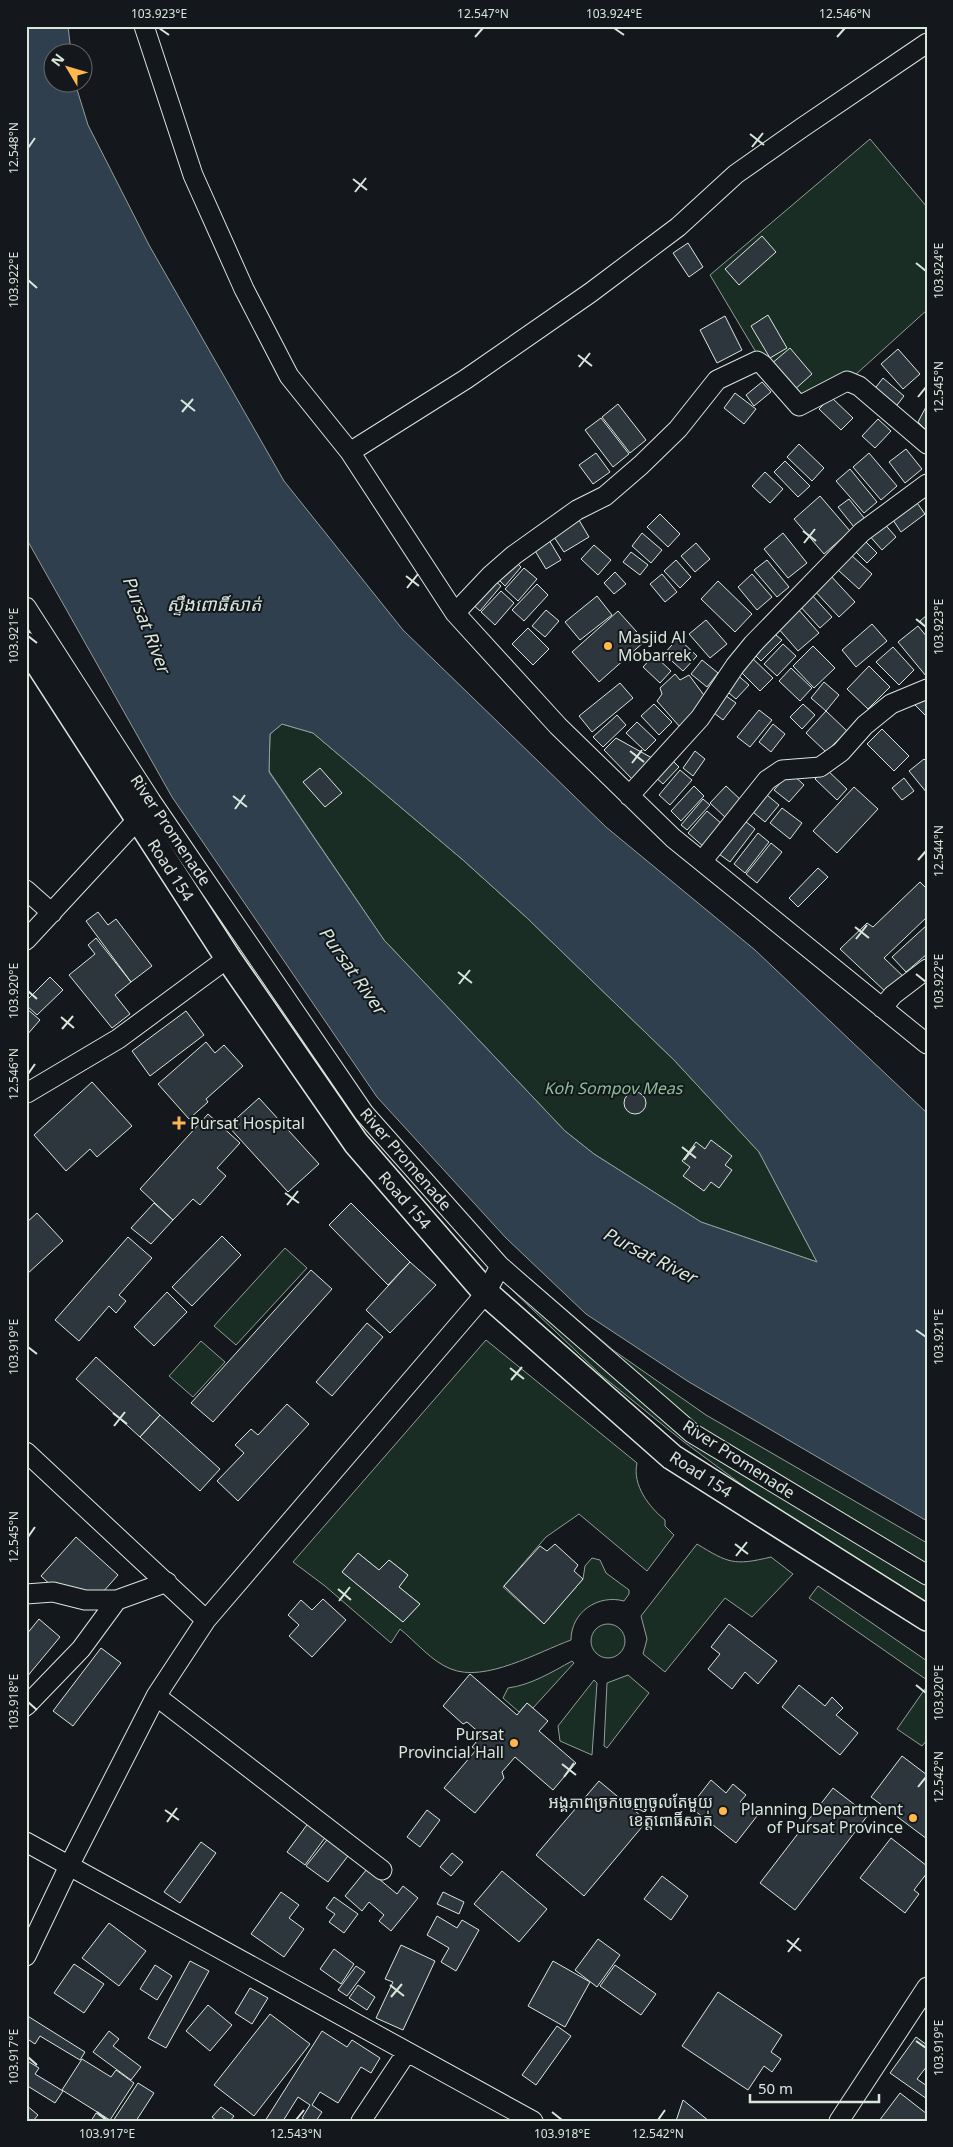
<svg xmlns="http://www.w3.org/2000/svg" width="953" height="2147" viewBox="0 0 953 2147" font-family="Georgia,'Noto Sans Khmer',serif">
<style>
.green{fill:#1a2d24;stroke:#939e99;fill-rule:evenodd}
.water{fill:#2f3f4d;stroke:#939e99;fill-rule:evenodd}
.building{fill:#2c363c;stroke:#d8e6dc}
.lines{fill:none;stroke-linecap:round;stroke-linejoin:round}
.minor-casing{stroke:#d8e6dc;stroke-width:21}
.major-casing{stroke:#d8e6dc;stroke-width:28}
.minor{stroke:#14181c;stroke-width:19}
.major{stroke:#14181c;stroke-width:25}
.ticks{fill:none;stroke:#d8e6dc;stroke-width:2}
.poi-dot{fill:#ffb74d;stroke:#14181c;stroke-width:2}
.labels{text-anchor:middle;dominant-baseline:central;stroke-width:4;stroke-linejoin:round;paint-order:stroke}
.poi-label{font-size:16px;fill:#d8e6dc;stroke:#14181c;text-anchor:end}
.street-label{font-size:16px;fill:#d8e6dc;stroke:#14181c}
.park-label{font-size:16px;font-style:italic;fill:#8ac095;stroke:#14181c}
.water-label{font-size:18px;font-style:italic;fill:#d8e6dc;stroke:#14181c}
.neatline{fill:none;stroke:#d8e6dc;stroke-width:2}
.ticks-label{font-size:12px;text-anchor:middle;fill:#d8e6dc}
</style>
<rect width="100%" height="100%" fill="#14181c"/>
<path class="green" d="M870,139L927,207V310L854,376L798,399L760,359L710,275Z
M282,724L313,733L463,860L526,917L674,1060L759,1152L817,1262L701,1222L594,1154L565,1131L384,940L269,771L270,734Z
M285,1248L307,1268L236,1345L214,1326Z
M522,1272L613,1350L706,1415L927,1543V1602L764,1501L684,1442L601,1375L510,1288Z
M486,1340L637,1463C632,1485 649,1507 665,1520V1526L674,1535L647,1571L579,1514L546,1537L503,1587L544,1624L583,1579L585,1566L592,1558L600,1560L606,1573L629,1590V1594L624,1601C598,1594 571,1612 571,1640C538,1652 485,1683 451,1669C432,1662 415,1641 400,1629L391,1643L325,1586L293,1562ZM358,1553L379,1570L389,1560L408,1575L399,1587L420,1604L403,1622L342,1572Z
M201,1341L225,1362L193,1397L169,1376Z
M697,1544C728,1563 734,1566 771,1557L793,1574L752,1617L725,1598L665,1672L643,1654L647,1639L641,1616Z
M818,1586L927,1661V1680L809,1598Z
M591 1641a17 17 0 1 1 34 0a17 17 0 1 1-34 0Z
M572,1661L574,1663L533,1708L527,1703L519,1712L503,1698L508,1688C531,1685 552,1672 572,1661Z
M628,1675L649,1693L607,1748L604,1746L607,1683Z
M594,1680L597,1683L592,1755L560,1741L558,1726Z
M927,1686V1740L922,1746L897,1729Z"/>
<path class="water" d="M26,26H68L71,52H52V82L75,83L88,125L149,245L284,481L403,630L606,827L755,950L927,1113V1521L689,1382L586,1314L506,1238L377,1097L172,797L26,538ZM282,724L313,733L463,860L526,917L674,1060L759,1152L817,1262L701,1222L594,1154L565,1131L384,940L269,772L270,734Z"/>
<path class="building" d="M762,236L776,252L739,285L725,269Z
M688,243L703,267L689,277L673,253Z
M768,315L787,348L770,358L751,326Z
M725,316L742,350L717,363L700,330Z
M790,348L812,374L793,391L770,365Z
M898,349L920,374L903,389L881,364Z
M883,378L904,396L894,409L873,391Z
M762,382L771,392L754,406L746,395Z
M735,393L756,409L744,424L724,408Z
M831,397L853,418L841,430L819,409Z
M618,404L646,440L630,453L602,417Z
M927,405V431L918,422Z
M601,418L629,454L613,467L585,430Z
M878,419L891,431L875,448L862,436Z
M799,444L824,468L812,481L787,457Z
M906,449L922,469L905,483L889,462Z
M596,453L610,472L593,484L579,465Z
M869,453L897,486L881,500L853,467Z
M785,461L810,486L798,497L774,472Z
M850,469L877,502L864,513L836,481Z
M765,472L783,489L770,503L752,486Z
M820,496L850,531L824,554L794,519Z
M849,499L865,519L854,527L838,507Z
M915,500L925,514L901,532L891,517Z
M660,514L680,534L668,547L647,527Z
M576,515L589,537L564,552L550,531Z
M882,521L896,537L882,550L868,534Z
M642,533L662,550L651,563L632,546Z
M783,533L807,563L788,578L764,549Z
M863,539L877,553L867,563L853,549Z
M549,540L561,560L546,569L534,549Z
M696,543L710,559L695,572L681,556Z
M594,545L611,560L598,575L581,559Z
M631,552L648,565L640,575L623,562Z
M851,555L872,574L859,589L838,570Z
M514,560L521,567L505,586L497,578Z
M676,560L691,577L680,588L664,571Z
M767,560L789,587L777,597L754,570Z
M524,568L537,579L518,601L505,589Z
M615,572L626,584L614,594L604,583Z
M662,574L677,592L665,602L650,584Z
M752,574L772,597L757,610L738,587Z
M829,574L855,602L839,617L813,589Z
M492,578L501,586L480,611L471,603Z
M718,581L752,614L735,632L701,599Z
M537,584L548,595L524,621L512,610Z
M501,591L514,603L495,625L481,612Z
M811,594L832,617L820,628L799,605Z
M597,596L612,615L580,640L565,622Z
M797,608L819,633L798,651L777,627Z
M546,610L559,621L545,637L532,626Z
M618,611L645,641L599,682L572,652Z
M927,615V629L920,621Z
M706,620L727,644L710,658L689,634Z
M872,624L887,641L856,667L842,650Z
M918,626L927,637L926,676L898,642Z
M528,628L549,649L533,665L512,644Z
M771,631L782,640L761,661L751,651Z
M678,638L697,656L683,671L664,654Z
M783,644L796,656L777,676L764,664Z
M813,646L835,668L814,688L793,666Z
M893,647L914,670L899,685L876,662Z
M654,655L671,671L660,683L643,667Z
M749,655L773,678L760,691L737,668Z
M702,660L718,673L707,687L691,674Z
M869,666L890,687L868,709L847,689Z
M791,668L812,688L800,701L779,681Z
M735,673L749,685L736,699L723,688Z
M675,674L680,680L689,675L706,698L680,727L657,701L662,694L660,688Z
M824,682L839,695L826,711L811,698Z
M620,683L633,698L592,732L579,716Z
M722,693L736,703L723,720L709,709Z
M927,693V717L915,705Z
M654,704L672,722L659,735L641,716Z
M803,704L815,715L802,729L790,717Z
M759,710L772,720L750,747L737,737Z
M826,711L847,731L826,752L806,733Z
M617,715L626,725L603,747L593,737Z
M637,722L656,740L645,751L626,733Z
M773,724L785,734L771,752L759,742Z
M882,729L909,756L894,771L867,744Z
M616,738L652,758L632,779L604,750Z
M695,751L705,759L693,776L683,768Z
M670,758L679,767L663,784L654,776Z
M924,759L927,762V793L909,771Z
M320,768L342,793L325,807L303,782Z
M825,768L847,789L837,800L815,779Z
M680,770L692,780L670,805L659,795Z
M790,772L804,785L789,802L774,790Z
M904,778L914,791L902,800L892,788Z
M694,786L704,796L681,821L671,811Z
M726,786L743,802L727,819L710,803Z
M854,787L878,809L837,853L813,831Z
M767,795L779,805L765,822L753,812Z
M703,799L710,805L687,830L681,825Z
M782,808L802,823L790,839L770,823Z
M707,811L722,824L704,847L688,833Z
M745,821L755,829L730,862L719,854Z
M758,833L769,842L745,873L734,864Z
M771,843L782,852L757,883L746,874Z
M818,868L828,877L798,907L789,898Z
M920,882L927,889V917L884,958L907,980L888,994L840,949L867,923L873,927Z
M98,912L108,925L116,919L152,966L131,982L86,921Z
M927,925V954L906,972L892,957Z
M96,938L131,982L115,995L130,1014L112,1028L69,975L95,954L88,945Z
M50,977L63,990L37,1015L26,1005V1001Z
M26,1008L40,1020L26,1036Z
M186,1011L204,1035L150,1076L132,1051Z
M206,1042L215,1053L224,1045L243,1066L206,1099L208,1102L189,1119L158,1084Z
M92,1082L132,1126L97,1157L90,1149L66,1171L34,1135Z
M624 1103a11 11 0 1 1 22 0a11 11 0 1 1-22 0Z
M259,1098L319,1164L288,1192L228,1126Z
M208,1114L240,1143L217,1168L226,1176L200,1205L193,1199L173,1220L140,1189Z
M711,1140L732,1156L725,1165L732,1170L719,1188L711,1182L704,1191L683,1176L690,1167L682,1161L696,1142L705,1149Z
M154,1203L173,1220L151,1244L131,1228Z
M351,1203L410,1262L388,1285L329,1225Z
M37,1213L63,1241L26,1275V1223Z
M222,1236L241,1255L192,1306L172,1287Z
M128,1237L152,1258L119,1295L126,1301L116,1313L109,1306L79,1341L55,1320Z
M410,1262L436,1285L390,1333L366,1310Z
M311,1270L332,1289L213,1422L191,1403Z
M167,1292L187,1312L154,1346L134,1327Z
M367,1323L383,1337L332,1396L316,1382Z
M96,1357L160,1415L140,1437L76,1379Z
M287,1404L309,1424L238,1501L217,1481L244,1453L235,1445L251,1429L258,1435Z
M160,1415L220,1469L200,1491L140,1437Z
M76,1537L118,1575L94,1602L80,1588L68,1601L41,1576Z
M555,1544L578,1565L574,1571L583,1579L544,1624L504,1586L540,1546L547,1551Z
M358,1553L379,1570L389,1560L408,1575L399,1587L420,1604L403,1622L342,1572Z
M323,1599L346,1620L312,1657L289,1636L299,1625L288,1615L301,1600L312,1610Z
M39,1619L60,1637L26,1678V1635Z
M729,1624L777,1661L758,1684L745,1672L732,1689L708,1669L720,1654L711,1647Z
M101,1648L121,1663L73,1726L53,1711Z
M470,1674L517,1715L527,1703L548,1721L539,1731L576,1763L553,1790L515,1757L502,1772L504,1778L475,1813L444,1788L476,1750L472,1747L482,1735L467,1722L463,1724L443,1706Z
M799,1685L825,1706L832,1697L843,1708L836,1715L858,1733L840,1755L782,1707Z
M902,1756L927,1775V1839L871,1797Z
M711,1780L726,1793L733,1784L746,1795L740,1802L757,1816L736,1843L690,1807Z
M599,1781L647,1821L584,1896L536,1855Z
M833,1788L868,1815L795,1910L760,1883Z
M427,1810L440,1820L420,1847L407,1837Z
M309,1822L327,1835L305,1865L287,1852Z
M330,1836L351,1852L328,1882L306,1866Z
M891,1838L927,1866V1873L914,1890L919,1894L905,1913L860,1878Z
M201,1842L216,1853L180,1903L164,1892Z
M452,1853L463,1862L451,1876L440,1867Z
M367,1869L397,1894L403,1886L418,1898L391,1931L379,1921L384,1915L369,1902L362,1911L345,1896Z
M502,1871L547,1909L519,1942L474,1904Z
M662,1876L688,1896L671,1920L644,1899Z
M281,1892L299,1905L289,1918L304,1929L284,1957L251,1934Z
M443,1892L464,1902L459,1914L437,1904Z
M334,1897L358,1914L344,1933L329,1922L335,1914L326,1908Z
M437,1916L457,1928L462,1920L479,1930L456,1971L441,1962L449,1948L427,1935Z
M109,1923L146,1951L119,1986L82,1958Z
M598,1939L620,1955L597,1987L575,1970Z
M401,1945L435,1961L403,2030L376,2018L393,1982L385,1979Z
M334,1949L354,1964L341,1984L320,1969Z
M190,1961L209,1971L166,2048L148,2038Z
M553,1961L590,1982L565,2027L528,2006Z
M74,1964L104,1984L84,2013L54,1993Z
M155,1965L172,1976L157,2000L140,1989Z
M615,1965L656,1994L641,2015L600,1986Z
M356,1966L365,1972L347,1996L338,1990Z
M358,1985L375,1997L367,2010L349,1998Z
M250,1988L268,1998L252,2024L235,2013Z
M718,1992L782,2035L771,2052L781,2059L772,2072L764,2066L748,2090L682,2046Z
M208,2005L232,2025L210,2051L186,2031Z
M270,2014L310,2044L254,2116L214,2085Z
M26,2015L85,2052L80,2060L40,2036L35,2044L26,2038Z
M557,2026L571,2036L536,2085L522,2075Z
M109,2031L119,2039L113,2046L141,2067L131,2080L93,2052Z
M322,2031L347,2047L352,2040L380,2058L371,2073L361,2067L338,2103L320,2092L312,2105L322,2112L316,2121H307L302,2118L310,2105L298,2097L283,2121H265Z
M916,2037L927,2045V2066L917,2079L927,2086V2099L890,2073Z
M82,2059L111,2077L116,2070L134,2083L110,2120L62,2090Z
M26,2060L39,2068L35,2074L63,2091L55,2103L26,2085Z
M138,2083L154,2093L136,2121H113Z
M900,2093L927,2114V2121H879Z
M683,2100L709,2121H676Z
M26,2105L38,2115L33,2121H26Z
M221,2107L234,2116L230,2121H217L212,2117Z
M96,2113L107,2121H91Z"/>
<g class="lines">
<defs>
<path id="minor" d="M144,26L193,175L244,289L289,376L350,452L455,613L558,726L673,838L927,1044
M350,452L466,379L590,293L678,227L736,174L803,127L927,43
M26,607L151,801L364,1113L500,1266L692,1433L927,1575
M455,613L490,576L514,555L577,510L605,496L641,465L678,429L717,380L757,361L763,365L799,406L847,381L859,386L927,444
M629,796L700,718L735,666L753,644L862,532L927,484
M703,860L767,780L782,770L820,767L841,752L865,725L891,704L927,689
M26,890L52,913
M26,940L138,819
M882,1008L893,995L927,969
M27,1093L118,1039L228,958
M26,1452L206,1620
M26,1594L53,1592L85,1600H117L167,1582
M156,1696L382,1870
M26,1706L81,1649L117,1600
M26,1842L533,2121
M26,1956L69,1866L156,1696L206,1620L486,1293L500,1266
M361,2121L407,2052
M839,2121L927,1987"/>
<path id="major" d="M26,645L228,958L356,1143L486,1293L672,1457L927,1618"/>
</defs>
<use href="#minor" class="minor-casing"/>
<use href="#major" class="major-casing"/>
<use href="#minor" class="minor"/>
<use href="#major" class="major"/>
</g>
<path class="ticks" d="M159,28L169,35M614,28L624,35M475,37L483,28M837,37L845,28M750,134L764,145M752,147L763,133M28,148L35,138M353,179L367,190M355,192L366,178M916,263L926,271M28,280L37,288M578,355L592,366M579,367L590,353M918,397L926,387M181,400L195,411M182,412L193,399M803,531L816,541M804,543L815,529M406,576L419,586M407,588L418,574M916,619L926,627M28,636L37,643M630,751L644,762M632,763L642,750M233,796L247,807M235,809L245,795M918,860L926,851M855,927L869,938M856,939L867,925M458,972L472,983M916,974L926,982M459,984L470,970M28,991L37,999M61,1017L74,1028M62,1029L73,1016M28,1074L35,1064M682,1147L696,1158M684,1160L695,1146M285,1193L299,1203M287,1205L298,1191M916,1330L926,1337M28,1347L37,1354M510,1368L524,1379M511,1380L522,1367M113,1413L127,1424M114,1426L125,1412M28,1537L35,1527M735,1544L748,1554M736,1556L747,1542M338,1589L351,1600M339,1601L350,1587M916,1685L926,1693M28,1702L37,1710M562,1764L576,1775M564,1777L574,1763M918,1787L926,1777M165,1810L179,1820M167,1822L177,1808M787,1940L801,1951M788,1952L799,1938M390,1985L404,1996M391,1997L402,1984M916,2041L926,2048M28,2057L37,2065M97,2112L107,2120M552,2112L562,2120M296,2120L304,2110M658,2120L665,2110"/>
<g class="poi-dot">
<circle cx="608" cy="646" r="5"/>
<path d="M176.5 1115.5h5v5h5v5h-5v5h-5v-5h-5v-5h5z"/>
<circle cx="514" cy="1743" r="5"/>
<circle cx="723" cy="1811" r="5"/>
<circle cx="913" cy="1818" r="5"/>
</g>
<g class="labels">
<g class="poi-label">
<text x="618" y="637" text-anchor="start">Masjid Al<tspan x="618" dy="18">Mobarrek</tspan></text>
<text x="190" y="1123" text-anchor="start">Pursat Hospital</text>
<text x="504" y="1734">Pursat<tspan x="504" dy="18">Provincial Hall</tspan></text>
<text x="713" y="1802">អង្គភាពច្រកចេញចូលតែមួយ<tspan x="713" dy="18">ខេត្តពោធិ៍សាត់</tspan></text>
<text x="903" y="1809">Planning Department<tspan x="903" dy="18">of Pursat Province</tspan></text>
</g>
<g class="street-label">
<text transform="translate(171 830) rotate(56)">River Promenade</text>
<text transform="translate(171 870) rotate(57)">Road 154</text>
<text transform="translate(406 1159) rotate(49)">River Promenade</text>
<text transform="translate(405 1200) rotate(49)">Road 154</text>
<text transform="translate(739 1459) rotate(33)">River Promenade</text>
<text transform="translate(701 1474) rotate(33)">Road 154</text>
</g>
<g class="park-label">
<text x="613" y="1088">Koh Sompov Meas</text>
</g>
<g class="water-label">
<text x="214" y="604">ស្ទឹងពោធិ៍សាត់</text>
<text transform="translate(147 624) rotate(69)">Pursat River</text>
<text transform="translate(353 970) rotate(55)">Pursat River</text>
<text transform="translate(650 1255) rotate(27)">Pursat River</text>
</g>
</g>
<rect width="953" height="2147" fill="none" stroke="#14181c" stroke-width="55"/>
<g transform="translate(68 68) rotate(308)"><circle r="24" fill="#14181c" stroke="#626a69"/>
<path d="M0-4L9 19L0 12L-9 19Z" fill="#ffb74d"/>
<text y="-8" font-size="14" font-weight="bold" text-anchor="middle" fill="#d8e6dc">N</text>
</g>
<path d="M750 2094v8h129v-8" fill="none" stroke="#d8e6dc" stroke-width="2.5"/>
<text x="758" y="2094" font-size="15" fill="#d8e6dc" stroke="#14181c" stroke-width="4" paint-order="stroke">50 m</text>
<rect x="28" y="28" width="898" height="2092" class="neatline"/>
<g class="ticks-label">
<text x="159" y="18">103.923°E</text>
<text x="483" y="18">12.547°N</text>
<text x="614" y="18">103.924°E</text>
<text x="845" y="18">12.546°N</text>
<text transform="translate(14 148) rotate(-90)" y="4">12.548°N</text>
<text transform="translate(939 271) rotate(-90)" y="4">103.924°E</text>
<text transform="translate(14 280) rotate(-90)" y="4">103.922°E</text>
<text transform="translate(939 387) rotate(-90)" y="4">12.545°N</text>
<text transform="translate(939 627) rotate(-90)" y="4">103.923°E</text>
<text transform="translate(14 636) rotate(-90)" y="4">103.921°E</text>
<text transform="translate(939 851) rotate(-90)" y="4">12.544°N</text>
<text transform="translate(939 982) rotate(-90)" y="4">103.922°E</text>
<text transform="translate(14 991) rotate(-90)" y="4">103.920°E</text>
<text transform="translate(14 1074) rotate(-90)" y="4">12.546°N</text>
<text transform="translate(939 1337) rotate(-90)" y="4">103.921°E</text>
<text transform="translate(14 1347) rotate(-90)" y="4">103.919°E</text>
<text transform="translate(14 1537) rotate(-90)" y="4">12.545°N</text>
<text transform="translate(939 1693) rotate(-90)" y="4">103.920°E</text>
<text transform="translate(14 1702) rotate(-90)" y="4">103.918°E</text>
<text transform="translate(939 1777) rotate(-90)" y="4">12.542°N</text>
<text transform="translate(939 2048) rotate(-90)" y="4">103.919°E</text>
<text transform="translate(14 2057) rotate(-90)" y="4">103.917°E</text>
<text x="107" y="2138">103.917°E</text>
<text x="296" y="2138">12.543°N</text>
<text x="562" y="2138">103.918°E</text>
<text x="658" y="2138">12.542°N</text>
</g>
</svg>
